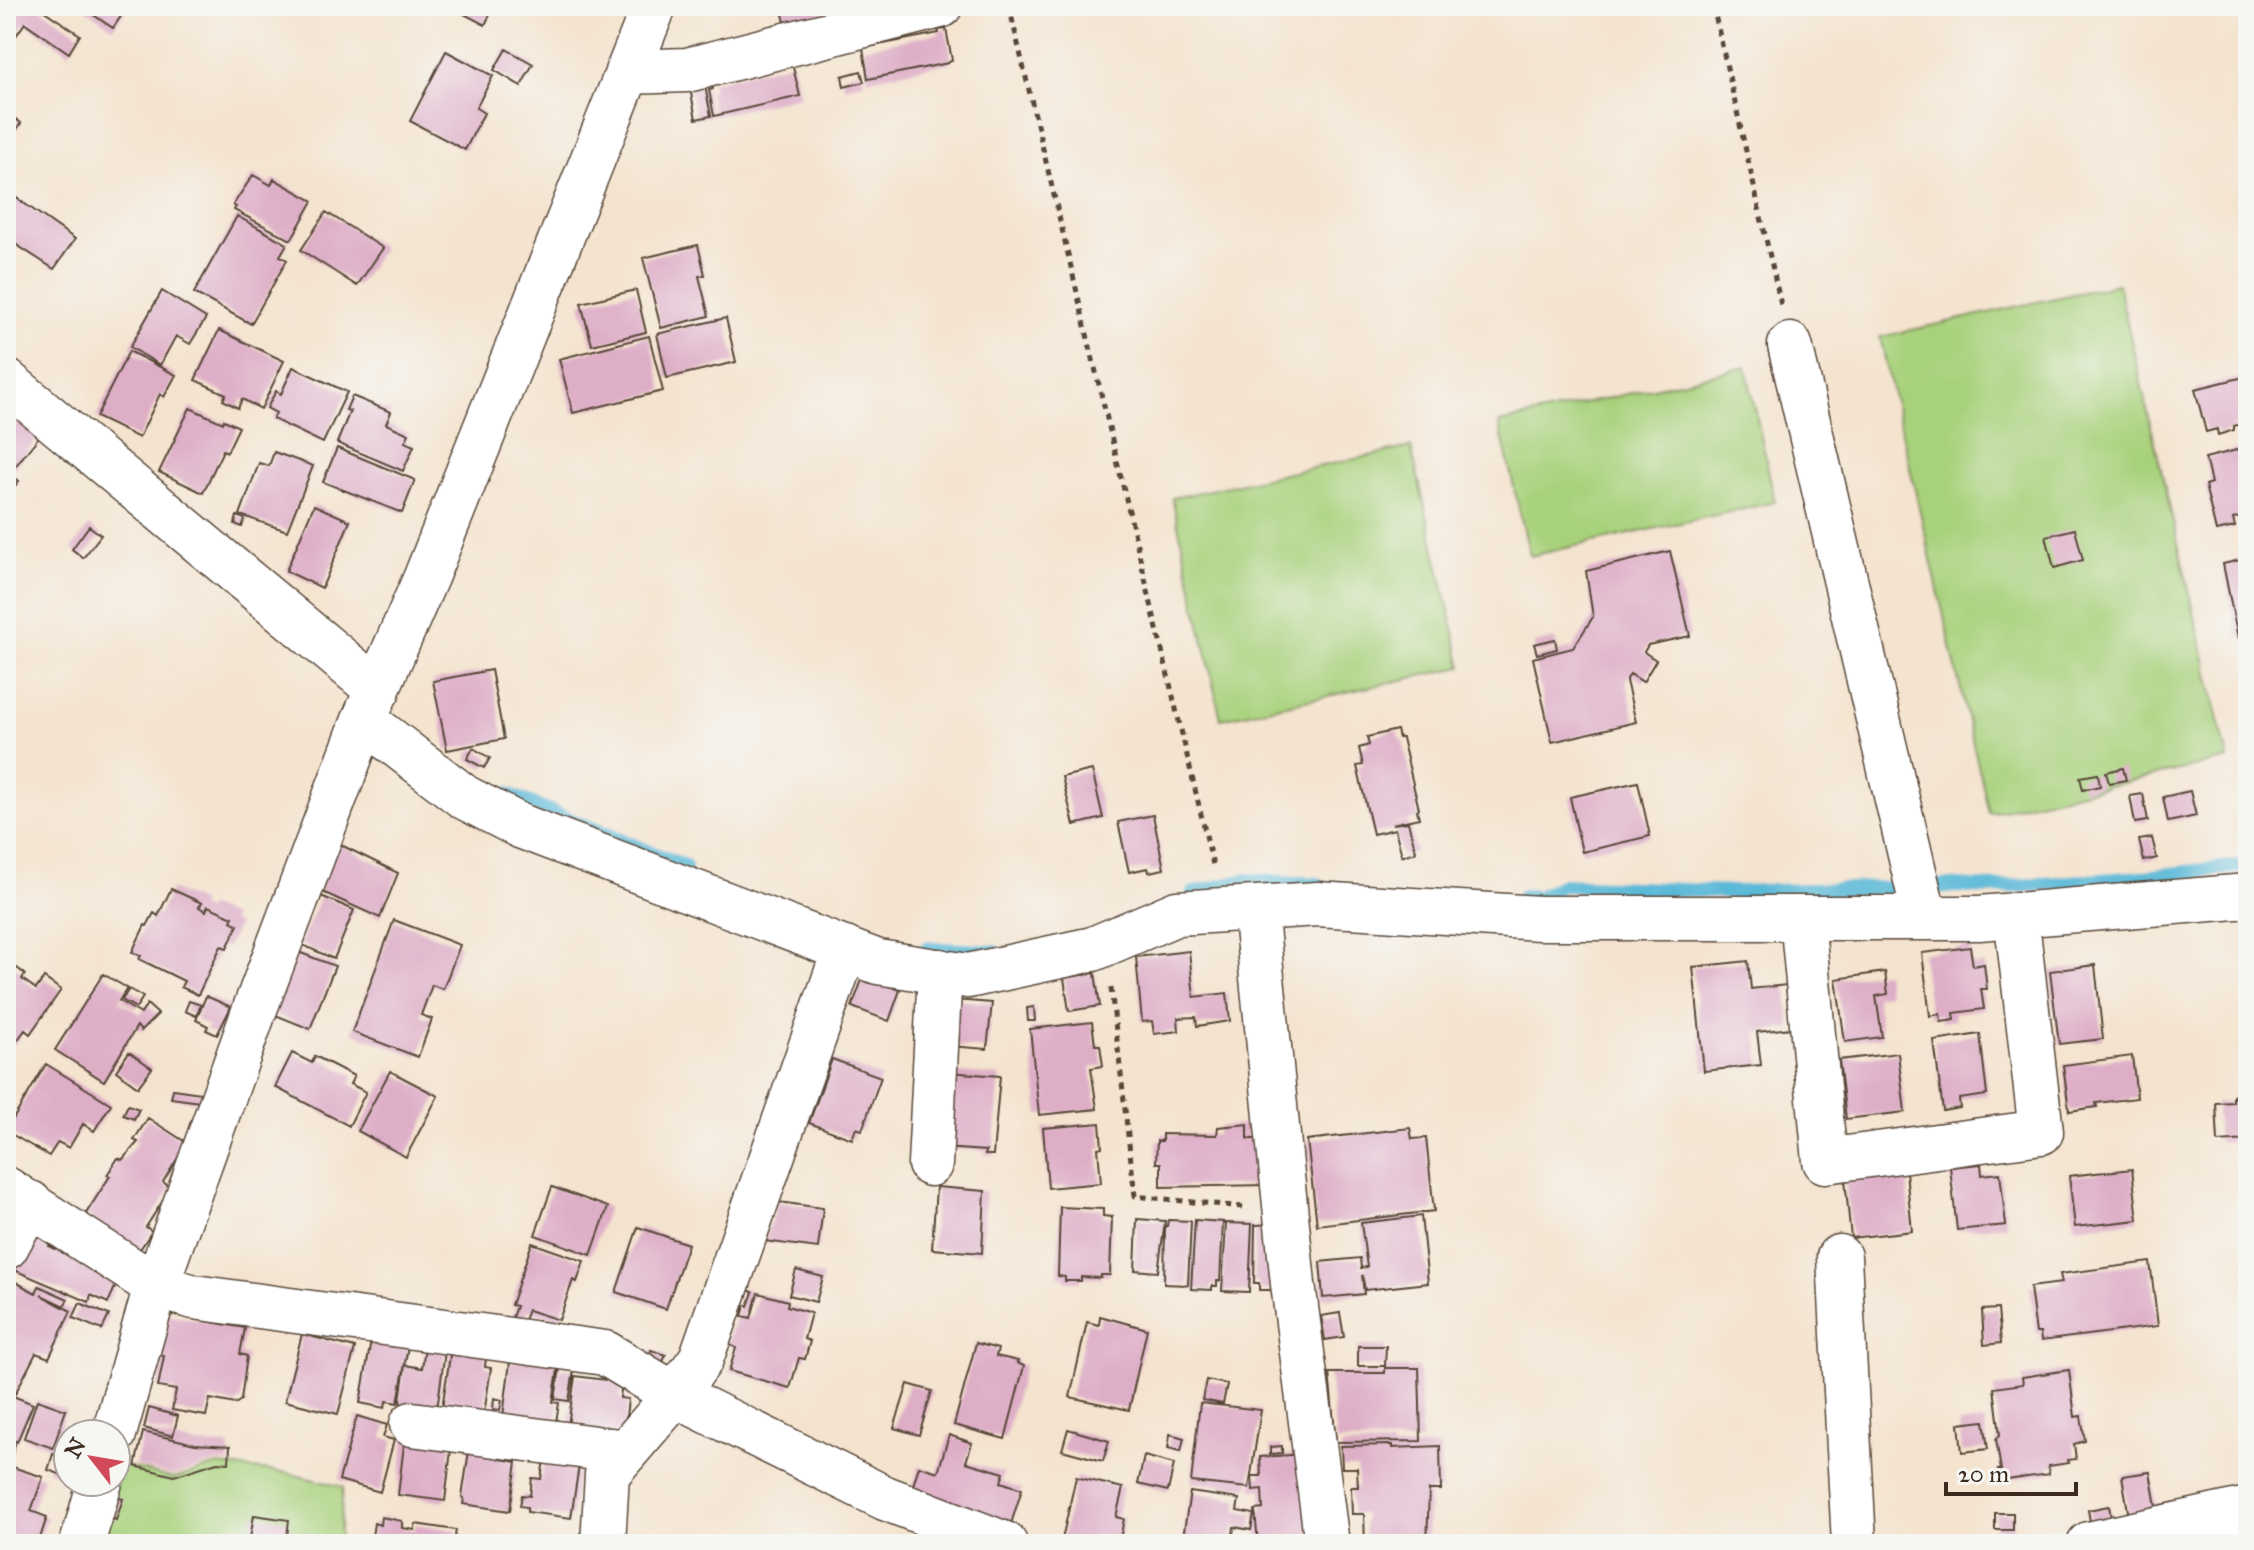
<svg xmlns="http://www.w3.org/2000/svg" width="2254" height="1550" viewBox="0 0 2254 1550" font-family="'IM FELL Great Primer',serif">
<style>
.green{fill:#a8d17c;stroke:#727e4d;stroke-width:2}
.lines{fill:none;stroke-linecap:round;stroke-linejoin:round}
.stream{stroke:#59b8d7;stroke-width:14}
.building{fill:#deaec7}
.minor-casing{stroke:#574638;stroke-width:47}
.path{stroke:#574638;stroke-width:5;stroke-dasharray:6 6;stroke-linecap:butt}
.minor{stroke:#fff;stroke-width:44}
</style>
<rect width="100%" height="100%" fill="#f6f6f2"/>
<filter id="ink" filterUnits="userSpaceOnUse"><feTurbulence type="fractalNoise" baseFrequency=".0125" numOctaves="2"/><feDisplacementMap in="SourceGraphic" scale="16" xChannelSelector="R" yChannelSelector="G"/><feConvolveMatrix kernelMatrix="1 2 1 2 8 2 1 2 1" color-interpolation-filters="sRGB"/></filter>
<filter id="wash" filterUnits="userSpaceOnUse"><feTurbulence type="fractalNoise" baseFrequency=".006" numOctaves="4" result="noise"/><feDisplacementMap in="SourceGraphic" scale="32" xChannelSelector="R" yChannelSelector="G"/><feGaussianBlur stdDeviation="1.8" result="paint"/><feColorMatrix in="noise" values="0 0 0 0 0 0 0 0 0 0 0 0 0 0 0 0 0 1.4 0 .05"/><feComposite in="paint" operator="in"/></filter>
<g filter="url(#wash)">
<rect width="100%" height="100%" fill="#f4e3ce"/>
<path class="green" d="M2118,284L2228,759L1989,813L1880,337Z
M1746,367L1775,502L1530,556L1499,423Z
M1411,447L1462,667L1221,719L1172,498Z
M122,1465L174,1479L217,1465L287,1473L343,1487L339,1544H99Z"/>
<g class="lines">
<path class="stream" d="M508,794L685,866
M1193,893L1245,880L1318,884
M1523,896L1538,897L1563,885L1734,892L1958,886L1987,888L2144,877L2248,865
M927,948L994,952"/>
</g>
<g id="blocks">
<path class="building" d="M6,6H37L80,35L69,53L25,23L6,50Z
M80,6H128L113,28Z
M449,6H494L485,25Z
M781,6H853V7L785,22Z
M946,29L952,60L948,63L868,79L863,48L939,33L938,30Z
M506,49L533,64L521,86L494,70Z
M446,51L493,76L476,108L484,113L465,150L410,121Z
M792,63L800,96L714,116L709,90L713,89L711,82Z
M861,71L864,82L844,87L842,76Z
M705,86L711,116L696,119L690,88Z
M6,112L21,123L6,146Z
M253,175L271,185L274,179L313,201L291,240L234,210L236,207L233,205Z
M15,197L75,239L54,269L6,238V209Z
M326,212L383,248L357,286L301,250Z
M237,216L287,244L280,256L287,260L251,324L194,293Z
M698,245L705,275L699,276L709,316L661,328L643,258Z
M636,290L646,332L592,345L581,303Z
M162,291L206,318L190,344L176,336L160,365L130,347Z
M726,318L736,362L667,378L657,334Z
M219,330L284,361L261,409L242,399L238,408L223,400L226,394L195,380Z
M649,336L663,391L573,413L559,359Z
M129,351L176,375L164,397L160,394L139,438L96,417Z
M293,367L347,392L323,443L273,419L276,413L267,408L276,391L281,394Z
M2248,376V422L2234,426V430L2218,435L2217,429L2206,432L2195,389Z
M352,396L391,412L386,424L409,434L405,442L414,446L403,471L337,443L350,411L346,410Z
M6,404L42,433L10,473L19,481L6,496Z
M190,408L223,423L224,420L239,427L227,452L223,450L203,493L159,472Z
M337,448L415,480L402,513L323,482Z
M2241,449L2248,478V515L2233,519L2235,527L2216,531L2205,485L2211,483L2205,458Z
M274,452L313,466L287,531L240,515L259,463L269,466Z
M314,505L350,521L322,588L286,571Z
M237,516L245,519L242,527L235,524Z
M89,526L101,535L83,558L72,549Z
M2075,529L2083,560L2054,568L2046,536Z
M1670,551L1690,636L1648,645L1644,652L1656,660L1643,682L1630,674L1626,681L1636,722L1552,742L1533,658L1573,648L1593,617L1586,571Z
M2248,558V636L2238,638L2223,564Z
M1555,639L1557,649L1537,654L1534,644Z
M491,670L504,739L447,750L433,681Z
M1397,730L1399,738H1402L1419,809L1417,810L1419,818L1392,824L1408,822L1416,852L1402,856L1395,829L1373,834L1357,766L1363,765L1359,748L1369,745L1367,737Z
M473,748L490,758L484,768L467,759Z
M2123,768L2126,780L2109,783L2106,772Z
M1092,770L1103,818L1074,825L1062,777Z
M2098,774L2100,786L2083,790L2080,777Z
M1638,782L1650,836L1582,852L1570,797Z
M2190,791L2196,816L2168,822L2163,797Z
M2143,794L2148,821L2135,823L2130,796Z
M1153,815L1164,869L1149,872L1148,868L1129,872L1118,822Z
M2152,838L2157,858L2144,861L2139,840Z
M337,843L398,873L380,918L318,890Z
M171,889L202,903L199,907L206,911L208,906L233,917L231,921L238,925L227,948L221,946L198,995L181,987L184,981L139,959L141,956L132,952L145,925L147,926L154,913L158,916Z
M321,896L354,910L334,959L300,944Z
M394,920L460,945L443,989L432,985L421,1015L432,1019L418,1057L352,1032Z
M1970,947L1973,966L1984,964L1987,989H1981L1984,1009L1954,1013L1955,1020L1941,1022L1940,1014L1930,1016L1922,953Z
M293,950L335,966L310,1029L268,1012Z
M1189,951L1194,997L1227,993L1230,1021L1197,1026L1196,1017L1178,1018L1179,1031L1154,1034L1152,1021L1142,1022L1136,957Z
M6,960L25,974L22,979L36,989L44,978L61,990L30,1034L25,1030L14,1045L6,1040Z
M1748,961L1751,989L1786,985L1791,1028L1757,1032L1761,1065L1704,1071L1693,967Z
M2095,965L2103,1039L2059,1044L2050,971Z
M1885,972L1888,994L1876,996L1882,1037L1845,1042L1836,979Z
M1095,973L1100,1006L1069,1011L1064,978Z
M103,974L127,988L119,1001L141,1014L147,1004L158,1014L141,1031L137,1026L104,1081L55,1050Z
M863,977L900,990L889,1021L852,1007Z
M129,989L143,997L136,1008L122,1000Z
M206,996L231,1007L217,1035L206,1030L208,1026L196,1020Z
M954,1000L992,1003L987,1049L949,1046Z
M189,1001L201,1005L196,1016L185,1011Z
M1034,1007L1035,1021H1028L1027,1008Z
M1092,1022L1095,1045H1100L1103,1066L1091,1068L1097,1109L1039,1115L1030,1029Z
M1980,1034L1987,1095L1959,1099L1960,1108L1943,1111L1934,1041Z
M129,1052L152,1068L138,1087L116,1071Z
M292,1053L312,1063L315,1056L354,1076L350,1084L366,1092L349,1126L275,1087Z
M1898,1053L1905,1112L1846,1119L1839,1060Z
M2132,1056L2137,1098L2096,1103L2097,1107L2069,1111L2063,1065Z
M832,1059L881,1077L862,1130L856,1128L852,1139L809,1123Z
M46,1064L111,1104L94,1131L83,1124L69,1148L58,1142L49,1156L6,1131Z
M390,1071L438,1096L406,1157L358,1131Z
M948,1072L1000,1076L993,1155H985L986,1151L942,1148Z
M173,1089L201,1093L199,1102L171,1098Z
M2248,1094V1140L2218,1142L2216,1103L2233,1102V1095Z
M128,1105L139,1109L134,1119L123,1115Z
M148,1118L187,1143L163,1182L171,1188L146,1227L152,1231L137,1254L131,1251L134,1246L85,1215L110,1176L107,1175L118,1158L122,1160L138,1142L134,1140Z
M1100,1123L1102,1147L1098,1148L1101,1183L1048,1188L1043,1128Z
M1248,1124V1139H1259L1258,1163H1266V1185L1161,1187V1163H1156L1157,1141H1162V1134L1217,1135L1218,1127Z
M1410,1128L1412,1139L1426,1138L1434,1211L1317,1225L1307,1140Z
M1981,1164L1982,1175L2000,1173L2006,1225L1957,1230L1950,1167Z
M2132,1169L2138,1220L2075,1227L2069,1176Z
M1906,1172L1912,1231L1851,1238L1845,1179Z
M552,1187L608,1207L591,1255L535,1235Z
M936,1187L985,1191L982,1253L932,1249Z
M778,1202L823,1208L818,1248L764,1241Z
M1060,1207L1103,1209V1216L1112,1217L1110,1275H1101V1278L1081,1277V1281H1065V1277L1058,1276Z
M1421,1216L1428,1283L1365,1290L1362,1275L1364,1294L1323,1298L1320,1262L1360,1258L1361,1268L1367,1267L1361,1223Z
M1137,1219L1165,1221L1158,1272L1135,1270Z
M1168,1220L1191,1221L1188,1285L1164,1284L1165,1226H1167Z
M1195,1220L1223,1222L1220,1281H1217V1286H1212V1290L1191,1289Z
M1226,1223L1252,1224L1249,1292L1222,1291Z
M1280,1224L1281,1290H1259V1283H1254L1255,1225Z
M638,1227L688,1244L666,1309L616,1292Z
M23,1228L51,1240L49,1246L92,1266L116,1285L108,1303L91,1295L89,1302L7,1267Z
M532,1243L584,1261L577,1282L573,1280L559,1320L528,1310L522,1325L511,1321L516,1306L511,1305Z
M2150,1262L2158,1326L2041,1341L2040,1333H2036L2030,1287L2062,1283L2060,1274Z
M796,1270L823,1277L816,1302L789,1295Z
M6,1277L36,1293L39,1286L68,1299L64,1306L41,1295L71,1311L49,1358L36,1353L15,1394L6,1390Z
M743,1288L753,1292L748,1306L738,1303Z
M758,1293L788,1301L787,1306L811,1313L804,1339L810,1341L805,1359L799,1358L790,1388L729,1371L736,1348L727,1343L740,1304L745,1306L742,1316L751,1318Z
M80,1303L109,1315L102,1330L73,1318Z
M1998,1309L2001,1343L1984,1345L1982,1310Z
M1340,1313L1344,1337L1325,1340L1321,1316Z
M166,1314L245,1328L240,1354L247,1356L241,1400L235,1404L210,1399L206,1416L172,1410L176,1390L158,1387L164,1356L158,1355Z
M1100,1316L1147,1329L1129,1410L1070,1397L1087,1322L1099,1325Z
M302,1334L355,1348L338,1414L285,1401Z
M372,1335L408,1346L398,1403L386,1401L385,1408L360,1403Z
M426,1341L446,1343L437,1410L401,1405L400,1400L405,1365L422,1368Z
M452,1343L487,1348L485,1367L491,1368L484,1414L442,1408Z
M976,1343L998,1349L996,1356L1018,1361L1017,1363L1024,1366L1005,1439L954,1425Z
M1358,1346H1386L1385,1366H1358Z
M651,1350L666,1355L661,1366L648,1360Z
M517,1358L559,1363L553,1402L559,1403L556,1422L503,1416L510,1362L516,1363Z
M560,1368L574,1370L569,1401L555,1399Z
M1385,1368H1419L1421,1441L1336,1442L1329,1373H1385Z
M2069,1370L2075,1417L2081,1416L2085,1441L2074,1444L2076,1459L2068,1460L2069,1463L2048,1466L2049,1474L2000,1481L1998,1470H2001L1996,1439L2000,1435L1994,1388L2023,1384L2022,1377Z
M575,1376L622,1382L620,1398L628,1399L625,1427L617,1433L568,1426Z
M1206,1380L1227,1384L1223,1404L1202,1400Z
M908,1384L932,1391L919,1435L894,1428Z
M8,1394L33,1404L17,1442L6,1437Z
M494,1398L502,1400L500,1410L493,1409Z
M37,1400L66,1410L53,1448L24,1438Z
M1200,1403L1261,1410L1249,1488L1191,1482Z
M149,1408L178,1416L173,1436L144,1428Z
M357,1416L387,1425L383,1437L394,1440L380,1492L339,1480Z
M1984,1421L1988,1449L1962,1452L1959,1424Z
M1068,1429L1109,1441L1103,1461L1062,1450Z
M143,1432L195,1444L230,1446L229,1463L217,1462L174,1476L135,1466Z
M1170,1434L1184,1438L1181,1451L1168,1448Z
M949,1435L972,1443L966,1462L1004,1473L1001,1482L1022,1489L1011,1524L910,1495L919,1466L938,1472Z
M405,1436L452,1441L445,1501L398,1495Z
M6,1441L15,1444L12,1454L6,1452Z
M59,1441L68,1444V1454L56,1450Z
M470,1444L502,1450L500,1459L517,1462L510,1511L463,1504L464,1498L462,1497Z
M1392,1445V1448L1440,1446L1441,1490H1429L1427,1544H1365L1364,1514H1352L1351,1487H1358L1357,1468H1342L1341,1446Z
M1282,1446V1453L1270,1454V1447Z
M53,1454L68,1459V1477L48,1470Z
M1305,1454L1311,1544H1258L1255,1510L1263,1509L1262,1489L1253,1490L1252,1476H1261L1260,1457Z
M1144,1456L1174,1464L1168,1491L1138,1484Z
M544,1460L579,1465L571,1518L527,1512V1507L520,1506L522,1495L530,1496L532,1478L541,1479Z
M6,1465L43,1477L31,1511L47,1517L38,1544H6Z
M2150,1472L2157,1512L2129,1517L2122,1476Z
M1076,1477L1123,1488L1116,1517L1124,1519L1119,1544H1061Z
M1190,1492L1239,1499L1237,1511L1254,1514L1251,1530L1234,1527L1232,1544H1182Z
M116,1497L123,1499L116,1520L110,1518Z
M2109,1506L2112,1523L2091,1527L2088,1510Z
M1995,1513H2013V1530H1995Z
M254,1515L289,1520L286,1544H249Z
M381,1517L402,1521V1528L415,1530V1524L456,1530L454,1544H371L374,1523L380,1525Z"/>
</g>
</g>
<g filter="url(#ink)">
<use href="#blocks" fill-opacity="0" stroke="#574638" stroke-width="2"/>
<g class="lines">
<defs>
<path id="minor" d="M627,72L687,70L940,6
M1790,345L1925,918
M6,381L378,690
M364,720L464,797L520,826L878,962L968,976L1093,949L1177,913L1318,904L1540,918H1979L2248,896
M1255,908L1293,1284L1327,1544
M1802,918L1825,1161L2041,1132L2016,914
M930,1164L940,971
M6,1189L156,1286L194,1297L605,1353L675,1395L885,1498L1005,1544
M6,1247L30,1203
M1839,1257L1854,1544
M412,1424L626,1452
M114,1434L156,1286L256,1006L364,720L426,577L654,6
M82,1544L100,1482
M603,1544L607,1474L675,1395L701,1359L845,949
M2089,1544L2248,1509"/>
</defs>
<use href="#minor" class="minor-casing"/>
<path class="path" d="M1009,6L1214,869
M1713,6L1781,305
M1111,988L1135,1196L1243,1207"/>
<use href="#minor" class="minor"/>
</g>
</g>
<rect width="2254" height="1550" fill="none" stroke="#f6f6f2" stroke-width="32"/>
<g transform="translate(92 1458) rotate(301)"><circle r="38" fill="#f6f6f2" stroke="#aba49d" stroke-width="2"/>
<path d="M0-6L14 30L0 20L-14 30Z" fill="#d1495b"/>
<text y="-12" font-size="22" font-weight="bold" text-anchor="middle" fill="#3b2a1e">N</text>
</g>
<path d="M1946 1482v12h130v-12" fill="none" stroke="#3b2a1e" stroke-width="4"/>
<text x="1958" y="1482" font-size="24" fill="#3b2a1e" stroke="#f6f6f2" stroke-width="6" paint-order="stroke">20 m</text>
</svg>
